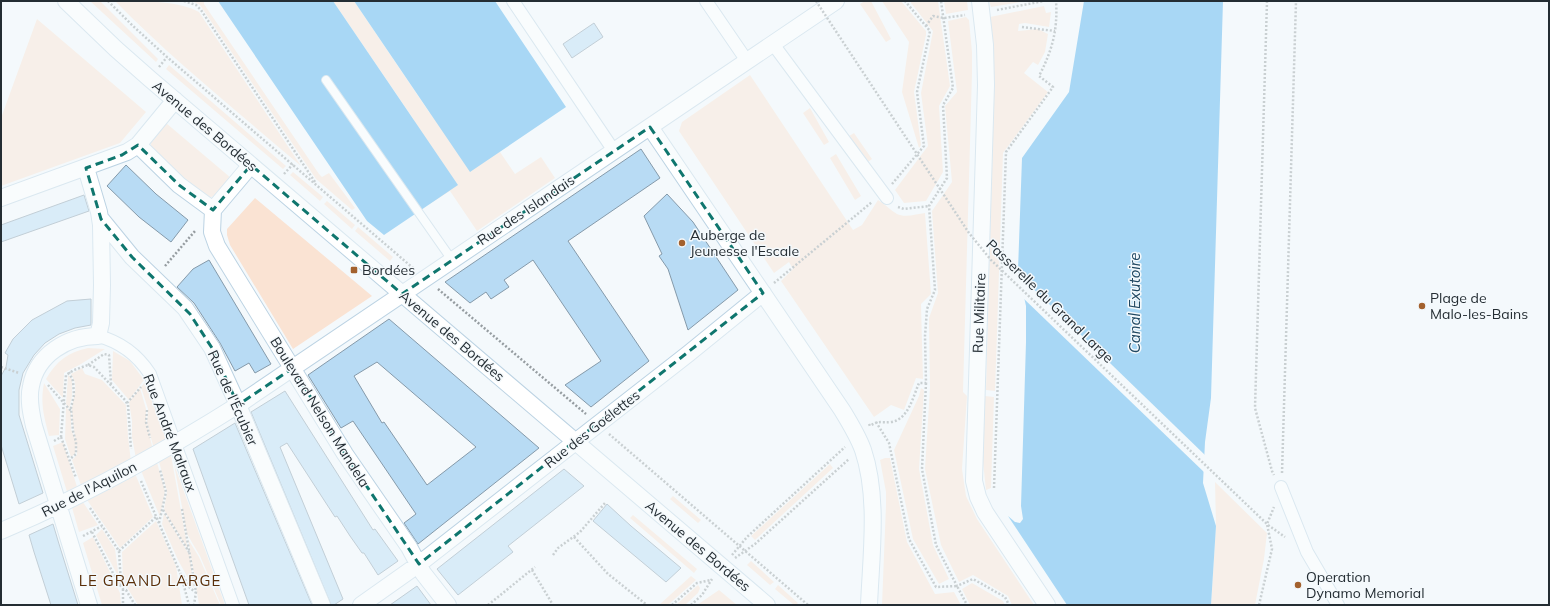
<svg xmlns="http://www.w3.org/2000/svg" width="1550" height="606" viewBox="0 0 1550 606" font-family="Mulish,sans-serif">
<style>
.green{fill:#fae3d3}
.water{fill:#4daeed}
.pier{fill:#f4f9fc}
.building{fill:#b8dbf4;stroke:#859aaa;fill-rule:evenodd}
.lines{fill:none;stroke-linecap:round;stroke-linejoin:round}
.service-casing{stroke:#bcd3e3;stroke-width:10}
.pedestrian-casing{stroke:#bcd3e3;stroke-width:14}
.minor-casing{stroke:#bcd3e3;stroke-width:18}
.path{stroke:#969da1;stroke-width:2.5;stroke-dasharray:2 2;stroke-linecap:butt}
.service{stroke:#fff;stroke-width:8}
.pedestrian{stroke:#fff;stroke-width:12}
.minor{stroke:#fff;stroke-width:16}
.path-bridge{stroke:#969da1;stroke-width:2.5;stroke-dasharray:2 2;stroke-linecap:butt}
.marked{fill:none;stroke:#0f766e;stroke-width:3;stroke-dasharray:8 5;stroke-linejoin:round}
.poi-dot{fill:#a3612e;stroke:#f4f9fc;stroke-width:1.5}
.labels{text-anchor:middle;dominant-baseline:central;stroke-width:3;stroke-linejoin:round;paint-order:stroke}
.street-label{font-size:14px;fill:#242d33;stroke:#f4f9fc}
.poi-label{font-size:14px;fill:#242d33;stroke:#f4f9fc;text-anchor:start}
.water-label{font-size:15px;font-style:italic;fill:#204862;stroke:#f4f9fc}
.neighbourhood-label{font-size:15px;letter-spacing:1px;fill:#5a2e08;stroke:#f4f9fc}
</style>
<rect width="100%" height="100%" fill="#f4f9fc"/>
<path class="green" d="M90,1H100L158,59L156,62Z
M115,1C140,1 178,0 199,12L301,166C238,112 173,60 115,1Z
M192,1H204V4L319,174L322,177L329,173L355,208L352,210L316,179L200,5Z
M333,1H354L429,112L500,152L515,174L541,157L555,178L477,231L450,191L428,205L414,120Z
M865,1H871L891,39L886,42L860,4Z
M882,1H901L926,31V35L914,92L921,145L919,148L902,92L909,42Z
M911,1H938L950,86L939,106L943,172L926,201L904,203L895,190L928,146L921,93L933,31L911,3Z
M944,1H967L968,10L946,14Z
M989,1H1027L991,7Z
M1044,6L1046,13L1051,12L1049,27L1025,23L1019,24L1018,31L1038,29L1048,34L1045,52L1038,65L1033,62L1024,73L1048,92L1003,153L995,391L986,390L994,97V52L990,17Z
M966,17L969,20L972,52V73L963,392L967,396L962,469L966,496L977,519L1034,605H1012L1008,596L973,575L959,582L941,545L925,469L930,387L929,326V318L938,293L932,211L952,182L945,106L957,92L948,21Z
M37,19L146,112L120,143L1,186V118Z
M169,65L286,166L283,169L166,69Z
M750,75L853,230L862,225L878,200C885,204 890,210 897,214C905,218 917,214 925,213L931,294L921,304L923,379L916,378L904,410L891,405L874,417L781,281L793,269L789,262L774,273L679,131L682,122Z
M810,108L829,142L824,145L803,113Z
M166,123L231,178C226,185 220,196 211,197C201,198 160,158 151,149V141Z
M854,133L872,159L865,164L846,138Z
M836,154L861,196L855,200L830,158Z
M293,172L323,197L320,201L290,175Z
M255,198L372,296L293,349L230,245L227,235V229Z
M327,201L355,225L352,229L324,204Z
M358,227L393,257L390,261L355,231Z
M88,348L105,349L81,364L64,373L63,398L46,379C56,361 69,352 88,348Z
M113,351L130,361L144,380L129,400L112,380Z
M82,368L85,374L102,380L126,405L128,436L131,462L82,488L72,460L77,455C77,439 72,426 72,411C72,396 80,388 71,374Z
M68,375L72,379V396L69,409L66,404Z
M145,382L167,442L154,449L147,423L148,409L141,387Z
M44,383L60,409L59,435L49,436C44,416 40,404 44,383Z
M140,388L146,409V421L153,450L136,459L132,437V421L129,402Z
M921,388L924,390L919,469L933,545L949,579L939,584L913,539L894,450L919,396Z
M985,396L994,397L991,488L986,490L983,462Z
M66,407L71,412V429L76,442L75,454L71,457L65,439Z
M63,442L78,490L68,495L53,446Z
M170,451L171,455L188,550L164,510L167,491L158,458Z
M885,458H890L907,542L935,594L954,592L961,605H882L886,505V492L880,460Z
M156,459L165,491L160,517L140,468Z
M174,464L225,605H221L200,556L187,534Z
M830,464L833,468L755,540L751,536Z
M134,471L153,517L120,548L85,497Z
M1215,482L1267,533L1264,559L1255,605H1211L1216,526Z
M673,496L701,520L698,523L670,499Z
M81,499L98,525L79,532L71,504Z
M164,513L190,556L194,589L178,560L162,524Z
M633,515L697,569L694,573L630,518Z
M156,521L176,566L182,605H138L123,581L122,552Z
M102,529L115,549L119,578L96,535Z
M93,537L120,593L121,605H102L83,543Z
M188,539L199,557L220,605H199Z
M751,561L774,582L770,585L747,565Z
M691,576L696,580L668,605H659Z
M972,583L1003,601L1005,605H970L962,589Z
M698,585L700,588L698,593L685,605H676Z
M778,585L798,603L796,605H794L775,589Z
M719,590L737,605H697Z"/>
<path class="water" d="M218,1H333L458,185L384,235L367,221Z
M354,1H495L566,107L470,172Z
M1084,1H1223L1211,398L1205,442L1203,483L1216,526L1211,605H1067L1008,516L1015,522L1020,523L1023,519L1021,506L1026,342V306L1018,270L1022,158L1069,92Z"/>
<path class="pier" d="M1017,273L1206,456L1205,473L1022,297Z"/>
<path class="building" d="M594,23L603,37L572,58L563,44Z
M641,149L660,178L568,241L649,361L591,407L565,385L601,361L533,260L504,280L509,287L491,299L486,292L470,303L445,282Z
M126,165L156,194L188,220L171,242L139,217L107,186Z
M667,194L693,222L738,290L688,330L668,269L659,256L662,254L644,216Z
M84,195L89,211L1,242V225Z
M209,260L271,364L255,373L249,363L235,371L220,343L194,303L177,287L193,269Z
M91,299V325L75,328L59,334L45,343L34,355L23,373L19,390V415L43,493L19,504L1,445V376L6,367L8,355L5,353L13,339L32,320L67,301Z
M389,319L539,448L418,544L404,523L416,514L353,421L341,428L308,375ZM377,362L476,447L427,485L384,422L382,423L354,376Z
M285,391L373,530L375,529L398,561L378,575L364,553H362L350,536L337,516L335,517L287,443L280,447L343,599L334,605H331L251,412Z
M235,423L312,605H249L193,449Z
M564,469L584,486L508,546L513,552L458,595L437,569Z
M607,504L631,526L681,568L666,582L593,521Z
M53,524L59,544L78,605H51L34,552L29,535Z
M417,586L431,605H390Z"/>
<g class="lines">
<defs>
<path id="service" d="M326,80L452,260"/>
<path id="pedestrian" d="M513,1L614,151
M706,1L747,61
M773,44L887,198
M98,336C121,342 137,354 150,374L233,605
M1281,487L1307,552L1338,605"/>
<path id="minor" d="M66,1L116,49L150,79L767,605
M980,1L985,45L986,85L974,481L978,497L985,512L1047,605
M650,127L842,410C850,423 858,436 863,450C879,497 871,556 869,605
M138,145L179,185L213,210
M86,168L99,212L101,225L102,285L101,323L98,336C68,336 37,354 31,386C28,399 31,413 34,426L89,605
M1,198L127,152L138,145L175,100
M213,210L212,232L217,246L345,454L409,547L423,573L448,605
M213,210L251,165
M101,219L132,257L185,308L212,348L238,405L322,605
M1,531C84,496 162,453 238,405L836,1
M361,605L419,564L688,354L763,293"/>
</defs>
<use href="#service" class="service-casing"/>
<use href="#pedestrian" class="pedestrian-casing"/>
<use href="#minor" class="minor-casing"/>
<path class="path" d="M108,1L133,26L167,57L413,268
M184,1L196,5L201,10L315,182
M1267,1L1255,408L1272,471L1274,475
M997,10L1044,1
M926,26L933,16L944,18L965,15
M1022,27L1055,31
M159,67L167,57
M284,174L293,164
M892,184L924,146L917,92L930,31L905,1
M898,207L904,209L929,206
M165,266L195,231
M774,283L872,202
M438,289L586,414
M88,365L104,354L109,355L111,384
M1,367L19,373
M69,372L73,381L74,395L71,408L73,431L76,442V454L70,459
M926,383L922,469L936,545L957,586L973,579L1005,597L1009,605
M48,385L71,411
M127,403L141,387
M147,410L146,422L150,438
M876,422L889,443L909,539L936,587L957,586L967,605
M869,424L870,426C878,420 882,423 891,422C908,420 913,397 919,383H926L925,336L927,309L935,290L929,206L947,178L943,105L953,88L941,1
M609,434L808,605
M61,437L76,478
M54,441L61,437L66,375L74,370L88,365L94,367L125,400L128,405L131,449
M1282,473L1296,1
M141,481L181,575L189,605
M994,488L1006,152L1053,87L1039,76C1052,51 1058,30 1056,1
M90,508L119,551L121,585
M182,509L196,592L194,605
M163,510L189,552
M159,523L166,492L160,470
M1268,525L1285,537
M92,532L117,581L123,589L126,590L135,605
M83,536L102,526
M574,537L608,574L647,605
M119,551L156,517
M553,555L558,548L580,532L605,503
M732,555L747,537L845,447
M735,558L755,544L849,459
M532,570L553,605
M183,576L190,588L195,592
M123,589V605
M488,605L535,567
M672,605L697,583L711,580
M691,605L702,595L712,579
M1259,605L1272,549L1267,524L1274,507"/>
<use href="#service" class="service"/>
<use href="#pedestrian" class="pedestrian"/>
<use href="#minor" class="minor"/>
<path class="path-bridge" d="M816,1L969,233L991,260L1267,524"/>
</g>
<path d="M0 0H1550V606H0ZM650,127L763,293L419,564L345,454L293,368L238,405L212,348L190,314L132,257L101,219L86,168L122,155L138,145L179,185L213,210L251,165L402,294Z" fill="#f4f9fc" fill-opacity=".55" fill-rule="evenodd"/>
<path class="marked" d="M650,127L763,293L419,564L345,454L293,368L238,405L212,348L190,314L132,257L101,219L86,168L122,155L138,145L179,185L213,210L251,165L402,294Z"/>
<g class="poi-dot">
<circle cx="682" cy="243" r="4"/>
<rect x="350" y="266" width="8" height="8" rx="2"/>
<circle cx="1422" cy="306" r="4"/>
<circle cx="1298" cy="585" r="4"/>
</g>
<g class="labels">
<g class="street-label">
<text transform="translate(205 126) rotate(40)">Avenue des Bordées</text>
<text transform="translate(526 210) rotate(-34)">Rue des Islandais</text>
<text transform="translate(1050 301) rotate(44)">Passerelle du Grand Large</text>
<text transform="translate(979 313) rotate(-88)">Rue Militaire</text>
<text transform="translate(452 336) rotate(40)">Avenue des Bordées</text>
<text transform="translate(233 398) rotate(66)">Rue de l'Écubier</text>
<text transform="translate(320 412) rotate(58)">Boulevard Nelson Mandela</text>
<text transform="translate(592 429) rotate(-38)">Rue des Goélettes</text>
<text transform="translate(170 433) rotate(69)">Rue André Malraux</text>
<text transform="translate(89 489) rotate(-27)">Rue de l'Aquilon</text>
<text transform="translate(698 546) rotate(40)">Avenue des Bordées</text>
</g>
<g class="poi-label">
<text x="690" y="235">Auberge de<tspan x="690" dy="16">Jeunesse l'Escale</tspan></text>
<text x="362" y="270">Bordées</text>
<text x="1430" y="298">Plage de<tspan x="1430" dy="16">Malo-les-Bains</tspan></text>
<text x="1306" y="577">Operation<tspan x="1306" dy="16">Dynamo Memorial</tspan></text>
</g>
<g class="water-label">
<text transform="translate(1134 303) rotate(-90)">Canal Exutoire</text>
</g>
<g class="neighbourhood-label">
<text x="150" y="580">LE GRAND LARGE</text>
</g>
</g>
<rect width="1550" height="606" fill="none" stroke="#242d33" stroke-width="4"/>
</svg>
